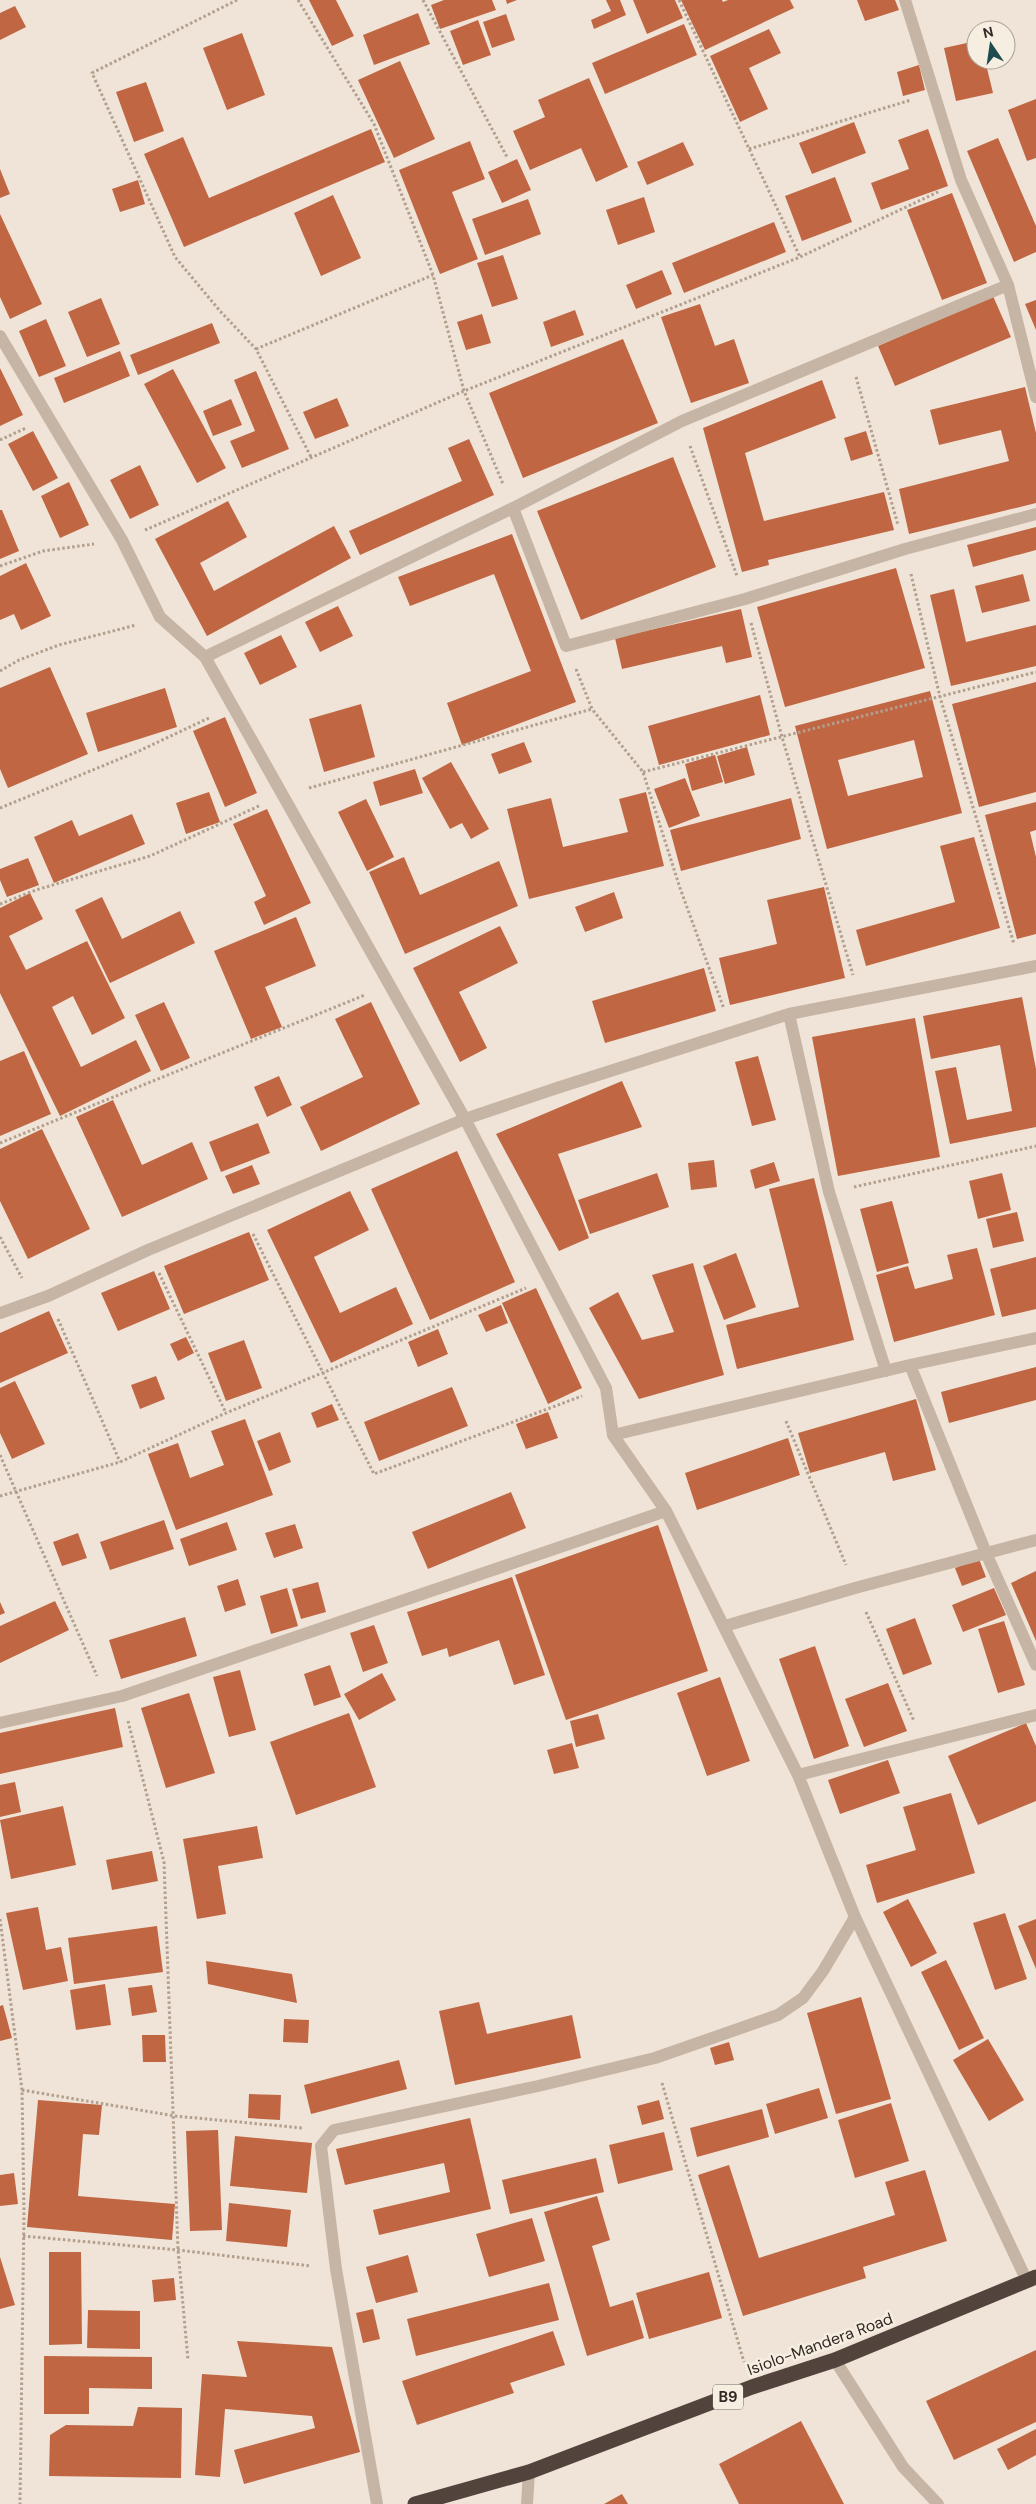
<svg xmlns="http://www.w3.org/2000/svg" width="1036" height="2504" viewBox="0 0 1036 2504" font-family="'DM Sans',sans-serif">
<style>
.building{fill:#c06643;fill-rule:evenodd}
.lines{fill:none;stroke-linecap:round;stroke-linejoin:round}
.path{stroke:#b29f8e;stroke-width:3;stroke-dasharray:2.5 2.5;stroke-linecap:butt}
.street{stroke:#c6b4a4;stroke-width:12}
.highway{stroke:#52443c;stroke-width:15}
.labels{text-anchor:middle;dominant-baseline:central;stroke-width:5;stroke-linejoin:round;paint-order:stroke}
.shield{fill:#f7eee2;stroke:#6d645e;stroke-width:1}
.shield-label{font-size:15px;font-weight:bold;fill:#322925}
.street-label{font-size:16px;fill:#322925;stroke:#f7eee2}
</style>
<rect width="100%" height="100%" fill="#efe4d7"/>
<path class="building" d="M309,0H336L354,36L332,46Z
M444,0H492L496,10L440,29L431,5Z
M506,0H517L507,4Z
M606,0H620L626,15L594,29L591,20L611,11Z
M633,0H675L683,18L647,34Z
M681,0H722L723,2L728,0H790L794,8L705,50Z
M857,0H895L899,10L865,21Z
M15,6L26,27L0,40V13Z
M418,13L430,44L374,65L363,35Z
M506,14L515,40L492,48L483,22Z
M478,20L491,55L463,65L450,31Z
M684,24L697,55L605,94L592,63Z
M769,29L781,53L749,68L768,109L740,122L710,56Z
M242,33L265,95L227,110L203,48Z
M976,41V60H985L993,93L956,101L944,48Z
M400,61L435,139L394,158L358,80Z
M919,65L925,90L903,96L897,72Z
M589,78L628,167L596,182L581,148L530,170L513,131L545,117L538,100Z
M146,82L164,131L134,142L116,92Z
M1036,99V158L1027,161L1008,110Z
M854,122L866,153L812,174L799,143Z
M371,129L385,162L184,247L144,154L183,137L209,198Z
M928,129L948,186L881,210L871,183L909,169L898,140Z
M998,138L1036,226V252L1014,262L967,151Z
M470,141L485,179L452,192L478,259L440,274L399,170Z
M683,142L694,165L647,185L637,162Z
M517,159L531,190L502,203L488,172Z
M0,169L10,194L0,198Z
M835,177L852,222L802,241L785,196Z
M138,180L145,204L120,212L112,189Z
M952,193L987,283L942,300L907,210Z
M333,195L361,258L321,276L294,213Z
M644,197L655,232L618,245L606,210Z
M528,199L541,234L485,255L472,219Z
M0,214L42,304L10,319L0,297Z
M774,222L786,252L684,293L672,263Z
M503,255L518,299L492,307L477,263Z
M662,270L672,294L636,309L626,285Z
M993,296L1011,337L895,386L878,346Z
M101,298L120,344L87,357L68,312Z
M1036,300V330L1025,304Z
M700,304L715,346L734,339L749,383L691,403L661,317Z
M575,310L584,335L551,347L543,322Z
M482,314L491,343L466,350L457,322Z
M46,319L66,366L39,377L19,331Z
M212,323L220,343L138,375L130,355Z
M623,339L658,423L523,478L489,393Z
M120,351L130,376L64,403L54,378Z
M0,368L23,415L0,426Z
M173,369L226,468L197,483L144,384Z
M256,371L289,449L242,468L230,441L255,431L234,380Z
M822,380L836,418L745,453L764,521L884,492L894,530L768,560L769,565L742,572L703,428Z
M1025,387L1036,433V503L909,534L899,489L1009,461L1001,430L939,445L930,410Z
M337,398L349,426L315,439L303,412Z
M231,399L242,425L213,436L203,411Z
M33,431L58,478L33,491L8,444Z
M866,431L873,454L851,461L844,438Z
M469,439L494,495L360,555L349,531L462,481L448,448Z
M673,457L716,567L581,620L537,511Z
M140,465L159,505L130,519L110,480Z
M69,482L89,525L60,538L41,496Z
M228,501L247,537L200,563L214,591L334,526L351,558L207,636L155,539Z
M0,510H2L19,551L0,559Z
M1036,527V550L973,567L967,545Z
M512,534L576,702L462,745L447,703L531,671L494,574L410,606L398,577Z
M26,563L51,616L21,630L14,614L0,620V576Z
M896,568L925,668L785,707L757,607Z
M1023,574L1030,601L982,613L975,586Z
M954,589L966,642L1036,625V666L951,686L930,595Z
M338,606L353,636L320,652L305,622Z
M741,609L752,657L726,663L722,646L622,669L615,638Z
M281,635L297,667L260,685L244,653Z
M50,667L88,754L8,788L0,769V688Z
M1036,682V792L979,807L952,704Z
M165,688L177,727L98,752L86,713Z
M930,691L962,813L827,849L795,726ZM914,740L923,777L848,796L838,760Z
M760,695L770,735L659,765L648,726Z
M361,704L375,757L324,772L309,719Z
M225,717L257,793L225,807L193,731Z
M524,742L532,762L499,774L491,754Z
M747,747L755,775L725,784L717,756Z
M715,755L723,782L692,791L685,764Z
M451,762L489,829L471,839L462,823L450,829L422,778Z
M415,769L423,793L380,806L373,782Z
M685,778L700,816L669,828L654,789Z
M209,792L220,822L186,834L176,803Z
M646,792L664,866L529,899L507,809L551,798L563,847L628,832L619,799Z
M791,798L801,839L681,871L670,830Z
M366,799L394,857L367,871L338,812Z
M1036,802V830L1030,832L1036,857V934L1017,939L985,815Z
M267,809L311,903L264,925L254,902L266,896L233,824Z
M132,814L145,844L54,883L34,837L72,820L79,836Z
M974,837L1000,928L866,966L856,930L955,902L940,846Z
M404,857L420,895L499,861L518,906L405,954L369,872Z
M28,858L39,885L7,897L0,880V869Z
M824,887L845,978L730,1005L719,958L777,944L767,900Z
M614,892L623,918L585,932L575,907Z
M30,893L43,919L9,936L26,970L87,941L125,1018L92,1035L73,996L52,1007L81,1067L136,1040L151,1071L60,1116L0,993V908Z
M102,897L122,939L180,911L195,943L110,983L75,910Z
M296,917L316,966L265,987L282,1027L251,1039L214,951Z
M500,926L518,963L459,992L487,1048L460,1062L413,968Z
M704,968L716,1011L605,1043L592,1001Z
M1022,997L1036,1069V1127L950,1144L935,1071L956,1067L967,1120L1012,1111L1000,1045L931,1059L923,1016Z
M164,1002L190,1058L161,1071L135,1015Z
M371,1002L420,1104L321,1151L300,1107L363,1077L335,1019Z
M915,1018L940,1157L838,1176L812,1037Z
M24,1051L51,1114L0,1136V1061Z
M758,1056L776,1120L752,1126L735,1062Z
M279,1076L292,1105L267,1117L254,1087Z
M622,1081L642,1127L558,1154L589,1238L559,1251L496,1134Z
M113,1100L142,1165L192,1142L208,1179L122,1217L76,1117Z
M258,1123L270,1153L221,1172L209,1142Z
M42,1129L90,1229L28,1259L0,1201V1149Z
M457,1151L515,1282L430,1320L371,1189Z
M714,1160L717,1187L691,1190L688,1163Z
M774,1162L780,1181L755,1189L750,1170Z
M252,1165L260,1184L233,1194L225,1176Z
M657,1173L669,1207L590,1234L578,1200Z
M1002,1173L1011,1210L978,1219L969,1181Z
M814,1178L854,1340L737,1369L726,1325L799,1307L769,1189Z
M350,1191L369,1230L314,1257L340,1313L396,1287L413,1324L331,1363L267,1230Z
M892,1201L909,1263L877,1272L860,1209Z
M1017,1212L1024,1241L993,1248L986,1219Z
M249,1232L269,1280L184,1314L164,1266Z
M977,1248L995,1315L894,1342L876,1275L908,1266L915,1289L953,1279L947,1255Z
M736,1253L756,1307L724,1320L703,1266Z
M1036,1257V1309L1002,1317L990,1269Z
M693,1263L724,1375L639,1399L589,1308L618,1292L642,1340L674,1332L652,1275Z
M154,1271L170,1309L118,1331L101,1293Z
M536,1288L582,1388L548,1404L502,1303Z
M501,1305L508,1323L486,1332L478,1315Z
M49,1311L68,1353L0,1383V1333Z
M438,1329L448,1354L418,1367L408,1342Z
M186,1337L194,1353L178,1361L170,1344Z
M244,1340L262,1388L226,1401L208,1353Z
M1036,1367V1400L949,1423L941,1392Z
M156,1376L165,1399L140,1409L131,1385Z
M15,1381L45,1444L12,1459L0,1433V1388Z
M452,1387L468,1426L379,1461L364,1422Z
M916,1399L936,1470L893,1481L885,1452L810,1473L798,1433Z
M332,1404L339,1420L317,1428L311,1413Z
M548,1412L558,1438L526,1449L516,1424Z
M245,1419L273,1495L176,1530L148,1454L178,1443L190,1478L224,1465L211,1431Z
M280,1432L291,1462L269,1471L257,1441Z
M788,1438L800,1475L697,1510L685,1473Z
M511,1492L526,1528L428,1569L412,1532Z
M164,1520L174,1549L110,1570L100,1542Z
M227,1522L237,1550L189,1566L180,1539Z
M295,1524L303,1548L274,1558L265,1533Z
M658,1525L708,1671L566,1720L515,1575Z
M78,1533L87,1558L62,1566L53,1542Z
M979,1559L986,1577L962,1586L955,1568Z
M1036,1571V1641L1011,1583Z
M512,1577L545,1675L514,1685L499,1640L449,1657L447,1648L422,1656L407,1612Z
M238,1579L246,1605L225,1612L217,1586Z
M318,1582L326,1612L301,1619L292,1589Z
M287,1588L298,1626L271,1634L260,1596Z
M994,1588L1006,1615L963,1632L952,1605Z
M55,1601L69,1630L0,1663V1626Z
M0,1602L5,1613L0,1615Z
M185,1617L197,1656L121,1679L109,1640Z
M915,1618L932,1664L903,1675L886,1629Z
M1004,1621L1025,1685L998,1693L978,1629Z
M374,1625L388,1663L363,1672L350,1633Z
M815,1646L849,1746L814,1759L779,1659Z
M330,1665L341,1697L314,1706L304,1674Z
M240,1670L256,1730L229,1737L213,1677Z
M382,1673L396,1700L359,1720L344,1694Z
M720,1677L750,1761L707,1776L677,1693Z
M888,1683L907,1731L864,1747L845,1699Z
M189,1693L215,1773L166,1788L141,1708Z
M115,1708L123,1747L0,1774V1733Z
M349,1713L376,1787L296,1815L270,1742Z
M598,1714L605,1739L576,1747L570,1721Z
M1026,1723L1036,1746V1801L978,1825L948,1756Z
M572,1743L579,1768L554,1774L547,1750Z
M888,1760L900,1793L840,1814L828,1780Z
M15,1782L21,1812L0,1817V1785Z
M951,1793L975,1873L877,1903L866,1865L916,1850L903,1807Z
M63,1806L76,1865L11,1879L0,1820Z
M257,1826L263,1858L218,1866L226,1914L197,1919L183,1839Z
M152,1851L158,1881L112,1890L106,1860Z
M908,1899L937,1953L911,1967L883,1912Z
M38,1907L46,1950L61,1947L68,1981L23,1990L6,1913Z
M1005,1913L1027,1979L995,1990L973,1923Z
M1036,1919V1969L1018,1926Z
M157,1926L163,1972L74,1984L68,1938Z
M946,1960L984,2038L959,2050L921,1972Z
M206,1961L292,1974L297,2003L208,1984Z
M105,1984L111,2025L76,2030L70,1990Z
M152,1985L157,2012L132,2016L128,1988Z
M861,1997L891,2099L836,2114L807,2013Z
M479,2002L487,2034L572,2015L581,2058L455,2085L439,2011Z
M3,2005L12,2038L0,2041V2006Z
M284,2019L309,2020L308,2043L283,2042Z
M142,2035H165L166,2062H143Z
M988,2039L1024,2100L989,2121L953,2060Z
M729,2042L734,2060L715,2065L710,2048Z
M399,2060L407,2089L311,2114L304,2085Z
M819,2088L828,2118L775,2134L766,2104Z
M249,2094L281,2095L280,2120L248,2118Z
M38,2100L102,2105L99,2135L83,2134L78,2196L175,2204L172,2240L27,2227Z
M659,2100L664,2119L642,2125L637,2106Z
M891,2103L909,2161L855,2178L838,2120Z
M762,2109L769,2137L697,2157L690,2128Z
M470,2118L491,2209L379,2235L373,2210L450,2192L444,2163L345,2185L336,2149Z
M218,2130L222,2230L190,2231L186,2131Z
M664,2132L673,2170L618,2184L609,2145Z
M235,2136L312,2143L307,2193L230,2186Z
M596,2158L604,2192L510,2214L502,2180Z
M729,2165L759,2258L895,2215L885,2182L925,2170L947,2241L863,2267L866,2278L743,2316L698,2175Z
M14,2173L18,2204L0,2206V2175Z
M597,2196L610,2240L592,2246L610,2307L633,2300L644,2338L587,2356L544,2212Z
M229,2203L291,2210L287,2247L226,2241Z
M532,2218L545,2261L489,2277L476,2234Z
M49,2252H81L82,2344L49,2345Z
M408,2255L418,2292L376,2303L366,2267Z
M0,2257L15,2305L0,2309Z
M709,2272L722,2318L649,2339L636,2293Z
M174,2278L176,2300L154,2302L152,2280Z
M549,2283L559,2320L416,2356L407,2319Z
M373,2309L380,2339L363,2343L356,2313Z
M88,2310L140,2311V2349L87,2348Z
M553,2331L565,2365L510,2383L514,2393L417,2425L402,2381Z
M237,2341L332,2347L360,2452L244,2484L234,2450L315,2428L312,2416L225,2409L220,2477L195,2475L202,2374L247,2377Z
M1036,2350V2422L954,2460L926,2401Z
M44,2356L152,2357V2389L89,2388V2414H44Z
M138,2407L182,2408L181,2478L49,2476L50,2435L66,2425L133,2426Z
M801,2421L844,2504H739L719,2464Z
M1036,2429V2455L1008,2470L997,2449Z
M622,2494L628,2504H604Z"/>
<g class="lines">
<path class="path" d="M237,0L92,73L175,257L220,311L256,349L311,457
M298,0L374,124L433,275L464,391L503,484
M423,0L507,157
M679,0L800,257
M749,149L911,100
M256,349L433,275
M856,377L898,525
M0,440L26,428
M690,446L737,576
M145,530L464,391L800,257L940,191
M0,566L43,551L94,544
M911,574L940,697L1014,944
M751,623L782,737L853,975
M576,669L592,709L643,772L680,888L724,1009
M0,671L19,660L59,645L136,625
M643,772L1036,672
M309,788L592,709
M0,808L139,751L211,717
M0,904L36,890L150,856L261,805
M0,1143L365,995
M854,1187L1036,1146
M253,1234L374,1474L582,1396
M0,1237L22,1278
M159,1273L226,1413
M58,1319L120,1462
M786,1421L846,1565
M0,1455L97,1676
M0,1496L120,1462L226,1413L526,1288
M866,1612L914,1721
M128,1721L164,1862L178,2250L188,2360
M0,1919L22,2090L24,2212L20,2504
M662,2083L744,2362
M22,2090L175,2116L303,2128
M23,2236L178,2250L311,2266"/>
<path class="street" d="M905,0L961,180L1008,285L1036,397
M0,336L122,540L160,617L205,657L465,1119L606,1388L613,1435L666,1511L798,1775L855,1917L1027,2281
M513,508L566,646L745,599L905,549L1036,514
M205,657L513,508L682,421L1008,285
M789,1014L829,1192L886,1371
M0,1313L48,1296L148,1250L465,1119L557,1088L789,1014L1036,966
M910,1365L986,1553L1036,1665
M613,1435L910,1365L1036,1338
M725,1626L855,1588L1036,1540
M0,1723L122,1696L666,1511
M798,1775L1036,1715
M835,2360L903,2467L938,2504
M377,2504L336,2269L321,2146L334,2130L538,2086L655,2058L778,2015L803,1998L823,1971L855,1917
M527,2504L529,2472"/>
<path class="highway" d="M415,2504L529,2472L752,2387L835,2360L1036,2277"/>
</g>
<g class="labels">
<rect class="shield" x="713" y="2384.5" width="30" height="25" rx="4"/>
<g class="shield-label">
<text x="728" y="2397">B9</text>
</g>
<g class="street-label">
<text transform="translate(820 2344) rotate(-20)">Isiolo-Mandera Road</text>
</g>
</g>
<g transform="translate(991 45) rotate(347)"><circle r="24" fill="#f7eee2" stroke="#a89f96"/>
<path d="M0-4L9 19L0 12L-9 19Z" fill="#1d4c51"/>
<text y="-8" font-size="14" font-weight="bold" text-anchor="middle" fill="#322925">N</text>
</g>
</svg>
